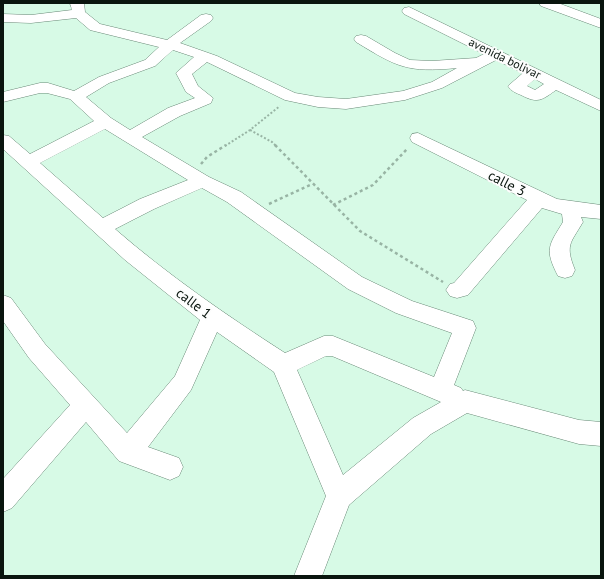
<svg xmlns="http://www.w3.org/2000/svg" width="604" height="579" viewBox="0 0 604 579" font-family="'PT Sans',sans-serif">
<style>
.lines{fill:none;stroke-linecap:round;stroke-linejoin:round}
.minor-casing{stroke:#698977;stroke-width:1}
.path-far1{stroke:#98b4a4;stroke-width:2;stroke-dasharray:2 2;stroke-linecap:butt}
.path{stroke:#98b4a4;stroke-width:2.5;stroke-dasharray:3 3;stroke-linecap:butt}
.minor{fill:#fff;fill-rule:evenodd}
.labels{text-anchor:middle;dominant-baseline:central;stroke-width:4;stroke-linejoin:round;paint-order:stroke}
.far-street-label{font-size:12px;fill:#09150e;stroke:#fdfdfd}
.street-label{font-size:14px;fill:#09150e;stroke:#fdfdfd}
</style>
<rect width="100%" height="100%" fill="#d7fae6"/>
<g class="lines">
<defs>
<path id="minor" d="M70,3H84L85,12L100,24L167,40L201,15L206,14L211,15L213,18L211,21L180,43L217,56L295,93L318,97L346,99L403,91L432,82L457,68C407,73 397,67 356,42L354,39L356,36L361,35L366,36L395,53L410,60L432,61L476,58L484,54L404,14L402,11L404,8L409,7L601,100V111L556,90C542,100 538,104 521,95C516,93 511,91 508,86L523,73L496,60L442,88L405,100L346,109L318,107L285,100L207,62L192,74L198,86L213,98L211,103L180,116L142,137L209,177L241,192L362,277L412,301L473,321L476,328L454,385L461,388L463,391L465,390L579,420L601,422V446L579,444L467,413L431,434L349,505L322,576H294L326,496L274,372L217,332L191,390L148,447L179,458L183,467L179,476L170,480L119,461L86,422L12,508L3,512V479L70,405L29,358L3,321V295L11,298L45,344L127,433L175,376L200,320L125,260L3,149V135L9,136L30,154L94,121L70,99L47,93H40L3,102V92L40,83H48L74,91L99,77L145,60L159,47L90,30L76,18L31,23L3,22V14L31,15L72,10ZM173,50L194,57L176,73L186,92L195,98L168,108L130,130L111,118L86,97L109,83L155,66ZM535,79L544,84L535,90L527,86ZM105,129L188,180L140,199L103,218L40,163ZM202,188L227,202L348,289L396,313L452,333L434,377L333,336H324L285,353C226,315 168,275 115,229L154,209ZM326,356H332L441,402L413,418L343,475L297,370Z
M539,3H558L601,19V28L541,6Z
M418,133L557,199L601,205V219L581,217L583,222C570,244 565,245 575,270L572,276L565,278L558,276C544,249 549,245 563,222L562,214L542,208L468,295L457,298L450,296L446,290L450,284L454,283L527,200L412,142L410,138L412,134Z"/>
</defs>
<use href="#minor" class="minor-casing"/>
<path class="path-far1" d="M250,130L272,142L276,146
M225,146L250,130L280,106"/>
<path class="path" d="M275,145L360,231L443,282
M201,164L207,157L226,145
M269,204L312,184
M333,205L373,185L408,148"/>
<use href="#minor" class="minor"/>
</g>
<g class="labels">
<g class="far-street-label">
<text transform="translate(505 58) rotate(26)">avenida bolivar</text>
</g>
<g class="street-label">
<text transform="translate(507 183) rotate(27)">calle 3</text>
<text transform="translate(194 303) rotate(37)">calle 1</text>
</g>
</g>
<rect width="604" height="579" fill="none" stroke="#09150e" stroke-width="8"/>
</svg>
